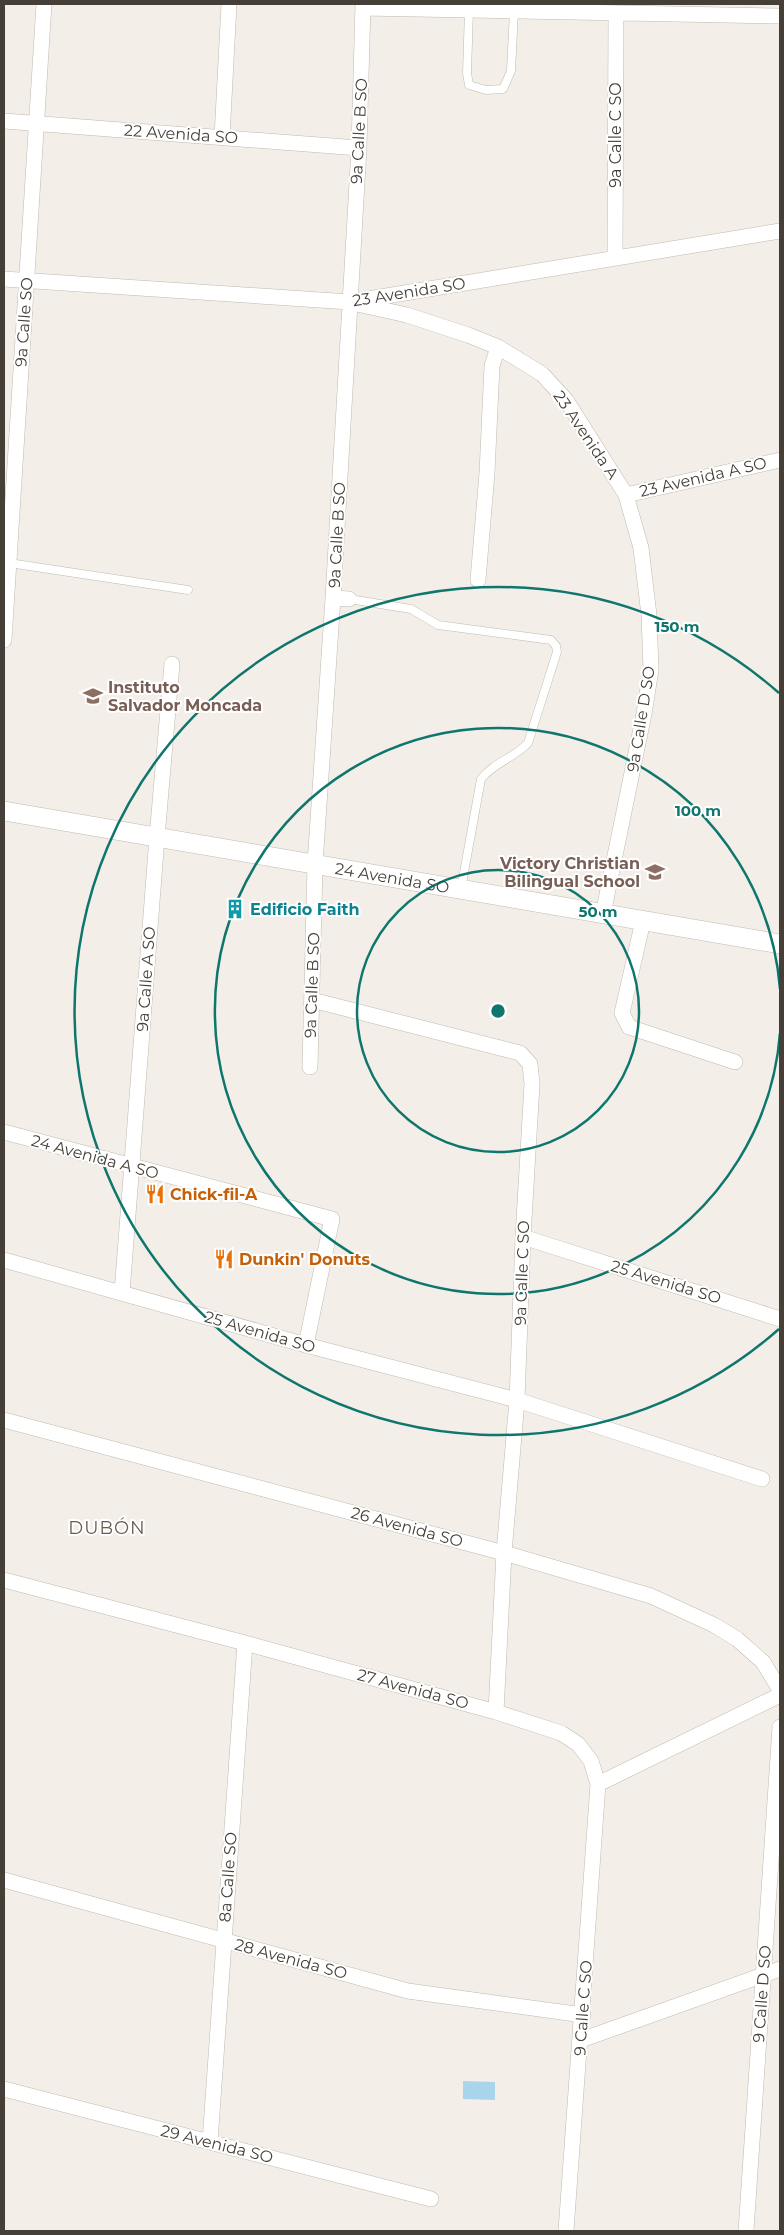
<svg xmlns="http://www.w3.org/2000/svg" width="784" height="2235" viewBox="0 0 784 2235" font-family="Montserrat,sans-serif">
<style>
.water{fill:#a8d5ec}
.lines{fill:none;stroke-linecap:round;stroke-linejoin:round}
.service-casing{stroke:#c1b9ae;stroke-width:9}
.minor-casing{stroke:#c1b9ae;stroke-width:16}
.tertiary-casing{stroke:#c1b9ae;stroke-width:20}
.service{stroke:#fff;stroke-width:8}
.minor{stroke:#fff;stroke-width:15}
.tertiary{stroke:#fff;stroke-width:19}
.ring{fill:none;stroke:#0f766e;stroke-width:2.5}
.labels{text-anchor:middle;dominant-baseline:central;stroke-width:4;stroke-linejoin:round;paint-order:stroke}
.street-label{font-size:16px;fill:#463f37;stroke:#fff}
.education-label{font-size:16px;font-weight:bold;fill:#785e54;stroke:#fff;text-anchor:start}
.culture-label{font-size:16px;font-weight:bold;fill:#0d838f;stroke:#fff;text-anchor:start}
.food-label{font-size:16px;font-weight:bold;fill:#c56008;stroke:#fff;text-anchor:start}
.neighbourhood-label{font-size:18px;letter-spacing:1px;fill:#695d4f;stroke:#fff}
.centre{fill:#0f766e;stroke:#fff;stroke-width:2.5}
.ring-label{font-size:15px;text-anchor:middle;font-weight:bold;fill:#0f766e;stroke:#fff;stroke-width:4;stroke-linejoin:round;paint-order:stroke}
</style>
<rect width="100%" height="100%" fill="#f3efe8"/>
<path class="water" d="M463,2081L495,2082V2100L463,2099Z"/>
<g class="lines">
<defs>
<path id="service" d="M469,10L467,73L469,85L486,90L503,89L511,71L514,11
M9,563L188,590
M349,599L411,609L438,625L551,640L556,646L557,652L528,743C514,758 493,763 481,779L461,889"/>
<path id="minor" d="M363,8L780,16
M4,121L359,148
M222,137L229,4
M615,257L616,14
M4,279L350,302L780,231
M357,304L407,315L468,335L498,347L542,374L566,400L626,495L641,548L649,615L651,669L644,714L603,914
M626,495L780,460
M478,580L487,473L492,366L498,347
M333,598L349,599
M4,640L44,4
M643,921L622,1013L629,1027L735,1062
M312,1000L520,1053L530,1064L532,1084L523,1237L517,1400L504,1553L496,1712
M310,1067L315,864L333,598L359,148L363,4
M4,1132L332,1219L306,1345
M523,1237L780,1319
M4,1260L306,1345L517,1400L762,1479
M122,1293L157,837L172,664
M4,1420L504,1553L651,1596L714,1625L737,1639L763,1662L780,1690
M4,1580L245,1643L496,1712L561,1733L578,1744L591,1761L598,1784L566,2231
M598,1784L780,1695
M4,1880L408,1991L583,2015
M581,2040L780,1969
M4,2089L431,2199
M210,2142L245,1643
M746,2231L780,1727"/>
<g id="tertiary">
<path id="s1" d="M4,811L780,944"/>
</g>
</defs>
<use href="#service" class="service-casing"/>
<use href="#minor" class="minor-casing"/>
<use href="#tertiary" class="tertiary-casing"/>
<use href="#service" class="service"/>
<use href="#minor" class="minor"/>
<use href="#tertiary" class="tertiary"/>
</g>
<g class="ring">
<circle cx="498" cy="1011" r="141"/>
<path d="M780 1033A283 283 0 1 1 780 989"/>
<path d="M779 1329A424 424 0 1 1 779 693"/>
</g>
<defs>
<symbol id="school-bare" viewBox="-9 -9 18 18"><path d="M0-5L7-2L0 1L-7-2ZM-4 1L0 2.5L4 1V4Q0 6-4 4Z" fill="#8d6e63" stroke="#fff" stroke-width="2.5" paint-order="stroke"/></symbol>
<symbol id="building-bare" viewBox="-9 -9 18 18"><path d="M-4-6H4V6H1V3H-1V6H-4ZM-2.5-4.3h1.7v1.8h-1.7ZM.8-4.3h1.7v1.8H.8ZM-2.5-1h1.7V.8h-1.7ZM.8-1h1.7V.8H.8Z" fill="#0f9aa8" stroke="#fff" stroke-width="2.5" paint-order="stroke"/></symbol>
<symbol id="restaurant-bare" viewBox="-9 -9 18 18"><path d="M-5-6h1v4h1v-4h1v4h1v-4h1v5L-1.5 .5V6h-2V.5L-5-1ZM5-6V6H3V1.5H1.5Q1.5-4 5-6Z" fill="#e8710a" stroke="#fff" stroke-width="2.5" paint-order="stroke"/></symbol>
</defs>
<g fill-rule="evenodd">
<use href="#school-bare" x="79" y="682" width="28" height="28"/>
<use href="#school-bare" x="641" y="858" width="28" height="28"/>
<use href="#building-bare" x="221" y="895" width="28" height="28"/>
<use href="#restaurant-bare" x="141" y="1180" width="28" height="28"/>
<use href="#restaurant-bare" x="210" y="1245" width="28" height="28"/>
</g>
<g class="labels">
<g class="street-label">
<text transform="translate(359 131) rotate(-87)">9a Calle B SO</text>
<text transform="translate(181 134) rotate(4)">22 Avenida SO</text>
<text transform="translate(615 135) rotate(-90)">9a Calle C SO</text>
<text transform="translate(409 292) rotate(-9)">23 Avenida SO</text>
<text transform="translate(24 322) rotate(-86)">9a Calle SO</text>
<text transform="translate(586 435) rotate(56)">23 Avenida A</text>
<text transform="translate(703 477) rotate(-13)">23 Avenida A SO</text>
<text transform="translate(337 535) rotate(-87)">9a Calle B SO</text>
<text transform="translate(641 719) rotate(-81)">9a Calle D SO</text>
<text stroke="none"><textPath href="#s1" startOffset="394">24 Avenida SO</textPath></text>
<text transform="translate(146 979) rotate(-86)">9a Calle A SO</text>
<text transform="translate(312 985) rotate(-88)">9a Calle B SO</text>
<text transform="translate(95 1157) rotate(15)">24 Avenida A SO</text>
<text transform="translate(522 1273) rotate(-88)">9a Calle C SO</text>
<text transform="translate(666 1282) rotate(17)">25 Avenida SO</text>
<text transform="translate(260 1332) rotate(16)">25 Avenida SO</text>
<text transform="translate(407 1527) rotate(15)">26 Avenida SO</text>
<text transform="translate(413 1689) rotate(15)">27 Avenida SO</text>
<text transform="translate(228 1877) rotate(-86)">8a Calle SO</text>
<text transform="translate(291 1959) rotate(15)">28 Avenida SO</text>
<text transform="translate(762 1994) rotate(-86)">9 Calle D SO</text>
<text transform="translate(583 2008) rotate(-86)">9 Calle C SO</text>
<text transform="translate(217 2144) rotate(14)">29 Avenida SO</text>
</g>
<g class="education-label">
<text x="108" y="687">Instituto<tspan x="108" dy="18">Salvador Moncada</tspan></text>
<text x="640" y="863" text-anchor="end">Victory Christian<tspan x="640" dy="18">Bilingual School</tspan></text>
</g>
<g class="culture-label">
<text x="250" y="909">Edificio Faith</text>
</g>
<g class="food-label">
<text x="170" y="1194">Chick-fil-A</text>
<text x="239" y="1259">Dunkin' Donuts</text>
</g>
<g class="neighbourhood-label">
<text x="107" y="1528">DUBÓN</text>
</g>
</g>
<circle cx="498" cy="1011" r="8" class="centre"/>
<g class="ring-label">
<text x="677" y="632">150 m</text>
<text x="698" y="816">100 m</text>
<text x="598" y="917">50 m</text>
</g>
<rect width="784" height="2235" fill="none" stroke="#463f37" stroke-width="10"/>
</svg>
